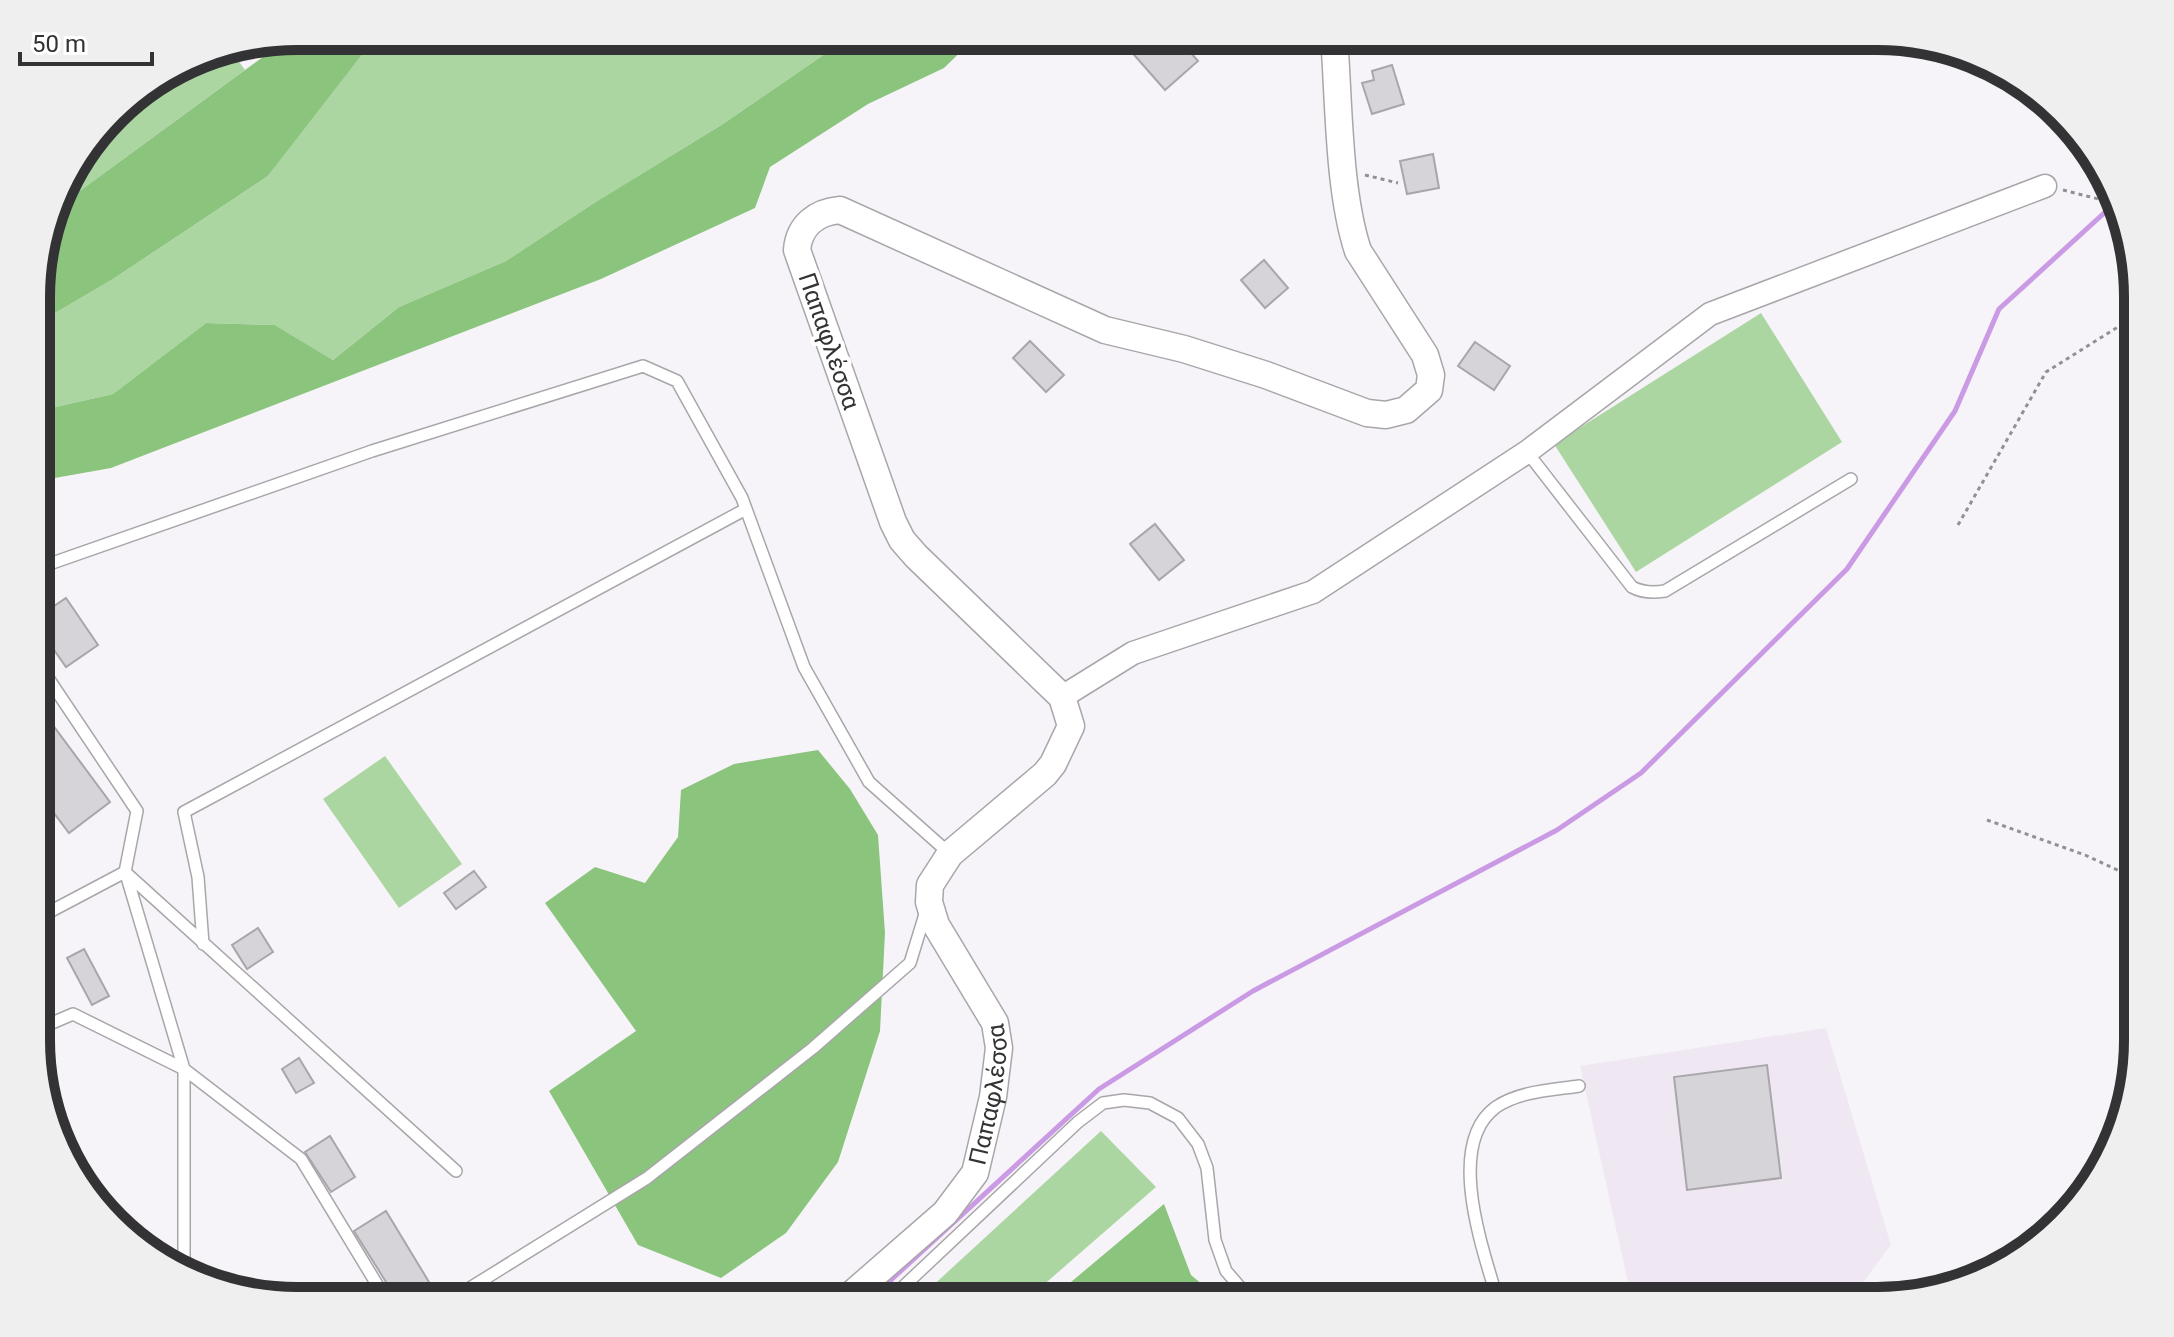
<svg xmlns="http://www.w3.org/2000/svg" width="2174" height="1337" viewBox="0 0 2174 1337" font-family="Roboto,sans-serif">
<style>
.built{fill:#efe8f3}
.green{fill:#acd6a1}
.forest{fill:#8bc47d}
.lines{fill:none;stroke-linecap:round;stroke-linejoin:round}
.stream{stroke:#ca9ae4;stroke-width:5}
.building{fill:#d6d4d8;stroke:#a8a6aa;stroke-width:2}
.service-casing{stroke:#a9a6aa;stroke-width:14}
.minor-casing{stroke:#a9a6aa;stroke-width:25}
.tertiary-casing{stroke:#a9a6aa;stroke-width:29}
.path{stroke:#929093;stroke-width:3;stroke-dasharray:4 4;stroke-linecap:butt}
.service{stroke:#fff;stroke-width:11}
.minor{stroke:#fff;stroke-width:22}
.tertiary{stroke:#fff;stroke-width:26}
.labels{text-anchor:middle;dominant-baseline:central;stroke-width:8;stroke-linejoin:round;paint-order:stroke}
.street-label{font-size:24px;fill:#333234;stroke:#fff}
.rim{fill:none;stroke:#333234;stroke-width:10}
</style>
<rect width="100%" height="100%" fill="#f7f4f9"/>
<path class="built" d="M1826,1028L1891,1245L1850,1300L1632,1301L1580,1066Z"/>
<path class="green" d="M383,36H851L723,124L594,203L506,261L399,307L333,360L275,325L206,323L113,394L38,411V323L113,279L268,176L370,43Z
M230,49L245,70L55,209L63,181L125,101L198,56Z
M1761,313L1842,442L1636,572L1554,444Z
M385,756L462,864L399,908L323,799Z
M1101,1131L1156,1187L1025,1301H916Z"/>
<path class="forest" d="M297,36H383L370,44L268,176L113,279L38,323V264L55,209L289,38Z
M851,36H977L944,68L868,104L770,167L755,208L601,279L111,468L38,481V411L113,394L206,323L275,325L333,360L399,307L506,261L594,203L723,124Z
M818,750L850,789L878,835L885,933L880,1031L838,1162L786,1233L721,1278L638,1245L549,1091L636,1031L545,903L595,867L645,883L678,837L681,790L734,764Z
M1164,1204L1191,1275L1222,1301H1074L1071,1282Z"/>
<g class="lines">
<path class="stream" d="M868,1301L1099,1089L1253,991L1557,830L1641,773L1847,569L1955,411L1999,309L2114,204"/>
</g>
<path class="building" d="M1045,36H1087V37L1051,51Z
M1145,36H1176L1198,61L1165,90L1129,49Z
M1392,65L1404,104L1372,114L1362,83L1374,80L1372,71Z
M1433,154L1439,188L1407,194L1400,161Z
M1264,260L1288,288L1265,308L1241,280Z
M1030,341L1064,375L1046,392L1013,358Z
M1475,342L1510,366L1494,390L1458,366Z
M1155,524L1184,560L1159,580L1130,544Z
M66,598L98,645L66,667L38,627V617Z
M38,705L110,802L69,833L38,792Z
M474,871L486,887L456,909L444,893Z
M258,928L273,952L247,969L232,945Z
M84,949L109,996L92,1005L67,958Z
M299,1058L314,1083L296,1093L282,1069Z
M1767,1065L1781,1178L1687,1190L1674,1077Z
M330,1136L355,1177L331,1192L305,1152Z
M386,1211L432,1287L410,1301H398L354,1231Z"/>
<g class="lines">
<defs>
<path id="service" d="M1527,452L1632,587C1643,593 1653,593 1665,591L1851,479
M38,568L372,451L643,366L677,381L742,498L804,667L869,782L950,854
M38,663L137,811L125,872L38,918
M125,872L456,1171
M126,874L184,1069V1273
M203,944L198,877L184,812L746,509
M38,1029L73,1014L184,1069L301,1159L387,1301
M449,1301L647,1178L813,1048L910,963L926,911
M888,1301L1078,1122L1103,1103L1124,1100L1150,1103L1178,1118L1198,1144L1207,1168L1215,1240L1226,1271L1252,1301
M1498,1301C1484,1252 1444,1145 1496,1107C1520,1091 1552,1090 1579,1086"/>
<path id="minor" d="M1062,697L1133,653L1313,592L1527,452L1710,314L2045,186"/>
<g id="tertiary">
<path id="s1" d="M844,1301L945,1213L975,1173L993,1097L999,1048L995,1023L936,925L929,902L930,885L950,854L1045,774L1053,764L1071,726L1062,697L916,556L902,540L893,522L797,250C799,226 816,212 840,210L1105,330L1184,349L1266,375L1367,413L1386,415L1406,410L1429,390L1431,375L1425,355L1358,251C1338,190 1339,101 1334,36"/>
</g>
</defs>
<use href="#service" class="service-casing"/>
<use href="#minor" class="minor-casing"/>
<use href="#tertiary" class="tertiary-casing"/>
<path class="path" d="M1365,175L1398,183
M2063,190L2114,203
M1958,525L2046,372L2137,315
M1987,820L2085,855L2137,879"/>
<use href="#service" class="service"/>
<use href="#minor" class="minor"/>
<use href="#tertiary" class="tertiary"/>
</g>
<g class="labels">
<g class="street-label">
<text transform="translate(829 341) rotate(71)">Παπαφλέσσα</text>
<text stroke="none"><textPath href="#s1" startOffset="264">Παπαφλέσσα</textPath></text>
</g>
</g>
<path d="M0 0H2174V1337H0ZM297 50H1877A247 247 0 0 1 2124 297V1040A247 247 0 0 1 1877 1287H297A247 247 0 0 1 50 1040V297A247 247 0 0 1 297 50Z" fill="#efefef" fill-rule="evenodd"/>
<path class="rim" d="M297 50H1877A247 247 0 0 1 2124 297V1040A247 247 0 0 1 1877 1287H297A247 247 0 0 1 50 1040V297A247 247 0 0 1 297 50Z"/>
<path d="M20 52v12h132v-12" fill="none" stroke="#333234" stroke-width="4"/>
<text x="32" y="52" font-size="24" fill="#333234" stroke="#ffffff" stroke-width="6" paint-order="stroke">50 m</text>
</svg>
